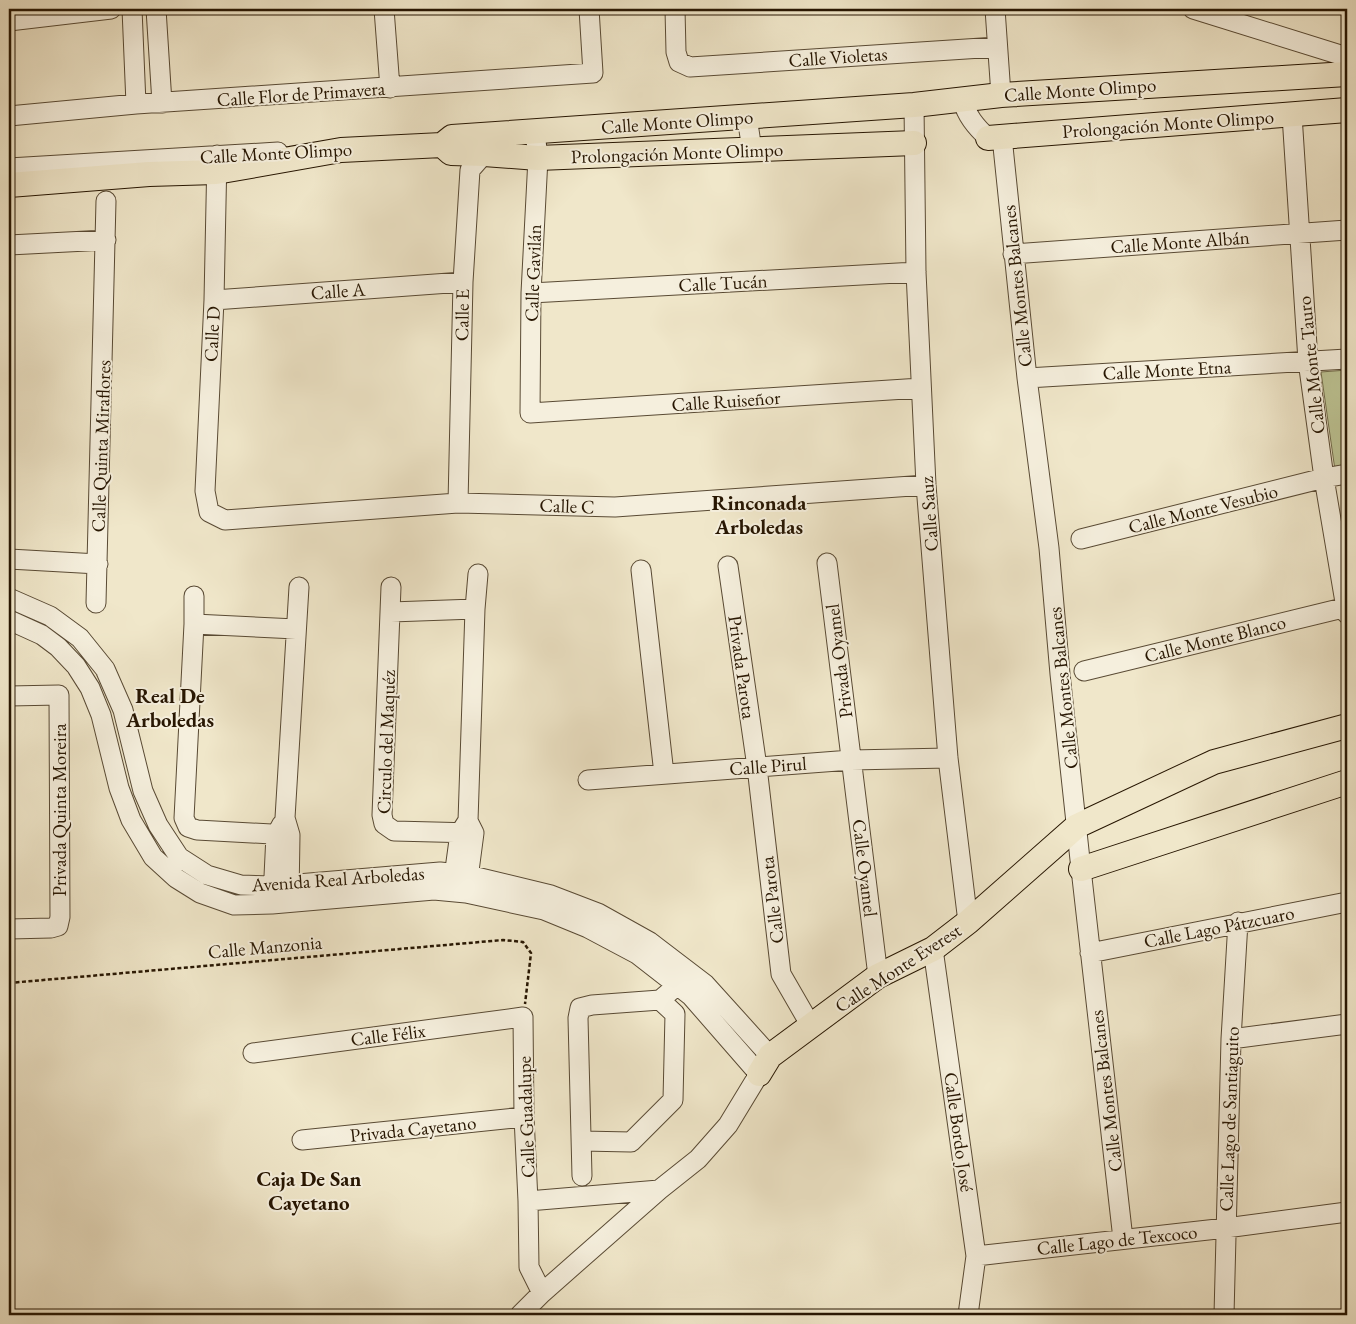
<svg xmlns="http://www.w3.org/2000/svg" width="1356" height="1324" viewBox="0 0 1356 1324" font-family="'EB Garamond',serif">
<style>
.green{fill:#bdc494;stroke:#726d4b}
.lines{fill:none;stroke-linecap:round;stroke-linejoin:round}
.minor-casing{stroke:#594a34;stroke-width:21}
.major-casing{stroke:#271602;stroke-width:26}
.path{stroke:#271602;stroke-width:2.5;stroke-dasharray:4 2.5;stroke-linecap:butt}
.minor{stroke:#f5efdd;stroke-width:19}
.major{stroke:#f0e7ca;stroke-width:24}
.labels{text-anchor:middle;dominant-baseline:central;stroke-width:4;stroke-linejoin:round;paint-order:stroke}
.street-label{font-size:19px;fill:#271602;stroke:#f5efdd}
.quarter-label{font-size:21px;font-weight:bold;fill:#271602;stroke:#f5efdd}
</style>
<rect width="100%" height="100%" fill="#f0e7ca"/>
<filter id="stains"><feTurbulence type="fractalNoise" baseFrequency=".004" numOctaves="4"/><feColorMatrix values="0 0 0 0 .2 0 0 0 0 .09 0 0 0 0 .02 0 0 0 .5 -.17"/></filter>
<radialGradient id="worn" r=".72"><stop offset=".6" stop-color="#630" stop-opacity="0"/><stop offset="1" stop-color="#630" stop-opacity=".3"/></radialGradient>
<path class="green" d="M1347,370V467L1335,470L1321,372Z"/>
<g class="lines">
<defs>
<path id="minor" d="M132,9L136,104
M156,9L162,103
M384,9L390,88
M675,9L676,52L679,62L690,67L997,47
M995,9L1001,95
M1193,9L1347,57
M9,21L111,9
M962,99C967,116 975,126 988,138
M914,105L916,272L926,485L948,758L968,922
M1292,115L1308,361L1324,478L1347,614
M9,116L136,104L593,73L589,9
M747,117L752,150
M535,132L538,158L531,293L530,413L921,388
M1002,137L1027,378L1049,548L1060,674L1081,869L1123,1239
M217,155L214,300L205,491L209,512L225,520L458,503L615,507L926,485
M9,168L278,152
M9,245L106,240
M1013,254L1347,230
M531,293L916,272
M214,300L463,282
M1027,378L1347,359
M458,503L463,282L470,170L484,154L488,146
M1081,539L1324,478L1347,474
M9,559L98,564
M827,563L878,976
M728,566L757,767L781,974L811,1026
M641,570L664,774
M391,587L382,815L384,824L394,831L474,833
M194,596V624L184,818L188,827L197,830L290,835
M9,598L50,616L80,638L105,669L123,710L143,791L158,825L179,857L207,875L241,885L274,886L440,872L468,875L551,895L598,913L650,942L705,984L770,1056
M96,603L106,201
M391,612L475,609
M9,620L42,635L58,647L76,666L90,688L101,715L119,788L131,820L153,857L176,878L200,893L234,905L272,904L434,890L466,893L544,910L588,928L637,954L691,996L759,1074L728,1125L698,1159L659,1190L542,1293L520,1315
M194,624L296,629
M1084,671L1347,607
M9,696L59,695L60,917L58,926L51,928L9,929
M588,780L851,760L948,758
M453,884L460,833L467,822
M467,886L474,833L468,821L475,609L478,574
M289,896L290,835L285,818L299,587
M273,897L276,835L282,824
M933,949L976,1256L968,1315
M1090,953L1347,902
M1231,1039L1347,1024
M253,1053L523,1017L524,1117L528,1201L529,1267L542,1293
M302,1140L524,1117
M582,1141L631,1142L673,1100L675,1014L660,1000
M582,1176L578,1018L580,1008L592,1005L660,1000L686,978
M528,1201L659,1190
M976,1256L1226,1228L1347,1212
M1224,1315L1231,1039L1238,922"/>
<path id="major" d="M988,138L1347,110
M442,145L451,153L484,154L538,158L914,143
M9,185L149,174L216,172L341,150L442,145L452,137L914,105L1001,95L1347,74
M1081,869L1347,782
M759,1074L770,1056L878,976L933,949L968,922L1077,826L1214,762L1347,726"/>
</defs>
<use href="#minor" class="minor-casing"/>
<use href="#major" class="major-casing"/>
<path class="path" d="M9,983L503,940L523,942L531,953L525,1004"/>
<use href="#minor" class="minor"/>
<use href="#major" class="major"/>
</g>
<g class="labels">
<g class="street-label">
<text transform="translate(838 57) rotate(-4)">Calle Violetas</text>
<text transform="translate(1080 90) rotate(-4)">Calle Monte Olimpo</text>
<text transform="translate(301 94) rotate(-4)">Calle Flor de Primavera</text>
<text transform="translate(677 122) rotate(-4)">Calle Monte Olimpo</text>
<text transform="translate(1168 124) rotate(-4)">Prolongación Monte Olimpo</text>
<text transform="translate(276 153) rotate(-3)">Calle Monte Olimpo</text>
<text transform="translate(677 153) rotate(-2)">Prolongación Monte Olimpo</text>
<text transform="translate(1180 242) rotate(-4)">Calle Monte Albán</text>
<text transform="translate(533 273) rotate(-88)">Calle Gavilán</text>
<text transform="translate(723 283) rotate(-3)">Calle Tucán</text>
<text transform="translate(1017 286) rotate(-96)">Calle Montes Balcanes</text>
<text transform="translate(338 291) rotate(-4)">Calle A</text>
<text transform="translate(462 315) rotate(-89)">Calle E</text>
<text transform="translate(212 334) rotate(-87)">Calle D</text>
<text transform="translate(1311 365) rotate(-96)">Calle Monte Tauro</text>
<text transform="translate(1167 370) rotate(-3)">Calle Monte Etna</text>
<text transform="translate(726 401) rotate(-4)">Calle Ruiseñor</text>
<text transform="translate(101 446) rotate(-88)">Calle Quinta Miraflores</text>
<text transform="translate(567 506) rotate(2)">Calle C</text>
<text transform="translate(1203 509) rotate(-14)">Calle Monte Vesubio</text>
<text transform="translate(929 514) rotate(-94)">Calle Sauz</text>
<text transform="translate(1215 639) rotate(-14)">Calle Monte Blanco</text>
<text transform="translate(839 661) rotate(-97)">Privada Oyamel</text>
<text transform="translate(742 667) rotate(82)">Privada Parota</text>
<text transform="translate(1063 688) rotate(-96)">Calle Montes Balcanes</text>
<text transform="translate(386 742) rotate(-88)">Circulo del Maquéz</text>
<text transform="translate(768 766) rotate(-4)">Calle Pirul</text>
<text transform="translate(59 810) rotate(-90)">Privada Quinta Moreira</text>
<text transform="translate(865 868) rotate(83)">Calle Oyamel</text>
<text transform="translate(338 879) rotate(-4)">Avenida Real Arboledas</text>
<text transform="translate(772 900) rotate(-97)">Calle Parota</text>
<text transform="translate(1219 927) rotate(-11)">Calle Lago Pátzcuaro</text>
<text transform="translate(265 947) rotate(-5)">Calle Manzonia</text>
<text transform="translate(898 968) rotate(-33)">Calle Monte Everest</text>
<text transform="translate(388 1035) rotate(-7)">Calle Félix</text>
<text transform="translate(1106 1091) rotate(-97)">Calle Montes Balcanes</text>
<text transform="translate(526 1117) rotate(-92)">Calle Guadalupe</text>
<text transform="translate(1229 1119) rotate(-88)">Calle Lago de Santiaguito</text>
<text transform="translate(413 1129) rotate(-6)">Privada Cayetano</text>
<text transform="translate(959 1132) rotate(82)">Calle Bordo José</text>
<text transform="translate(1117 1240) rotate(-6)">Calle Lago de Texcoco</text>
</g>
<g class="quarter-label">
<text x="759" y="502">Rinconada<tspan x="759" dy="24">Arboledas</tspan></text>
<text x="170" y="695">Real De<tspan x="170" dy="24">Arboledas</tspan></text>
<text x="309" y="1178">Caja De San<tspan x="309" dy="24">Cayetano</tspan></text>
</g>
</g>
<rect width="1356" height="1324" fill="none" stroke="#f0e7ca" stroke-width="30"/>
<rect x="10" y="10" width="1336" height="1304" fill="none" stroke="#271602" stroke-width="2.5"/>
<rect x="15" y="15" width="1326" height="1294" fill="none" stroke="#271602"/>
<rect width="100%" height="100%" filter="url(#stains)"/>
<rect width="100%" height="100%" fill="url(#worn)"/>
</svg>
